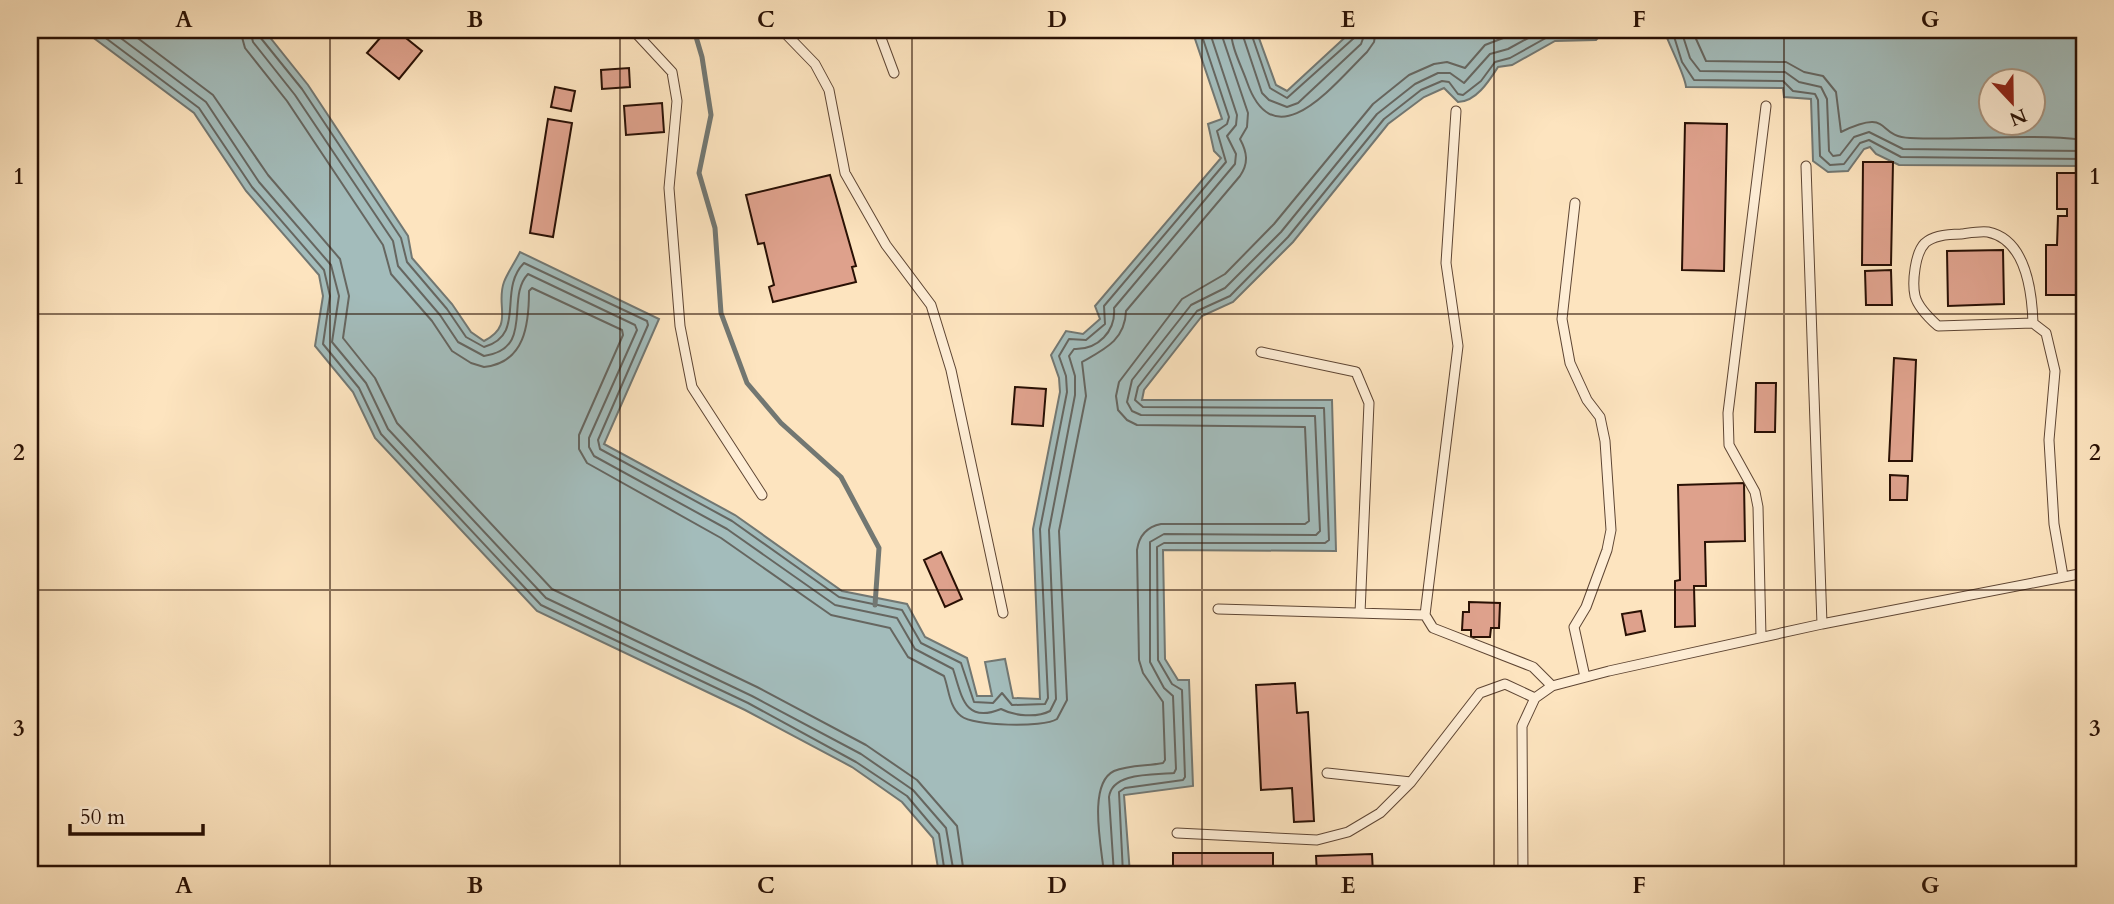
<svg xmlns="http://www.w3.org/2000/svg" width="2114" height="904" viewBox="0 0 2114 904" font-family="Cardo,serif">
<style>
.water{fill:#a3bcbb;stroke:#727772;stroke-width:2;fill-rule:evenodd}
.lines{fill:none;stroke-linecap:round;stroke-linejoin:round}
.shore{stroke:#666660;stroke-width:2}
.stream{stroke:#727772;stroke-width:5}
.building{fill:#dea18c;stroke:#291004;stroke-width:2}
.service-casing{stroke:#5e4533;stroke-width:11}
.service{stroke:#feedd5;stroke-width:9}
.grid{fill:none;stroke:#291004;stroke-width:2;stroke-opacity:0.55}
.neatline{fill:none;stroke:#291004;stroke-width:2.5}
.grid-label{font-size:23px;text-anchor:middle;font-weight:bold;fill:#291004}
</style>
<rect width="100%" height="100%" fill="#fde4bf"/>
<filter id="stains"><feTurbulence type="fractalNoise" baseFrequency=".00286" numOctaves="4"/><feColorMatrix values="0 0 0 0 .2 0 0 0 0 .09 0 0 0 0 .02 0 0 0 .5 -.17"/></filter>
<radialGradient id="worn" r=".72"><stop offset=".6" stop-color="#630" stop-opacity="0"/><stop offset="1" stop-color="#630" stop-opacity=".3"/></radialGradient>
<path class="water" d="M83,30H264L308,85L408,236L412,258L452,304L471,332L484,341C515,325 495,306 504,282C508,272 515,262 520,252L659,319L604,444L735,515L842,591L907,604L925,637L967,658L977,696H992L985,662L1005,659L1013,698L1040,699L1033,529L1060,392L1059,378L1051,355L1066,331L1083,334L1100,319L1095,306L1221,158L1214,151L1208,124L1222,119L1192,30H1256L1276,85L1287,91L1353,30H1605L1596,40L1555,41L1512,65L1498,67C1489,81 1476,102 1458,102L1444,88L1424,97L1388,124L1293,242L1233,302L1202,316L1144,390L1142,400H1332L1336,551L1163,550L1165,659L1178,680H1189L1193,786L1124,795L1130,874H939L933,838L902,802L852,767L745,710L537,611L375,438L353,392L315,346L323,296L319,275L246,191L194,113Z
M1664,30H2084V166L1899,165L1876,154L1870,147L1864,149L1848,171L1828,172L1813,161L1811,99L1784,97L1783,88L1686,87C1685,75 1669,45 1664,30ZM1992,80H2034V122H1992Z"/>
<g class="lines">
<path class="shore" d="M95,30L199,108L252,187L324,270L330,296L323,344L359,388L381,434L541,605L748,703L856,762L907,796L939,834L945,874
M110,30L206,102L259,182L331,265L339,296L332,342L366,383L388,429L546,598L752,696L861,754L913,790L946,828L954,874
M127,30L213,95L268,175L340,259L349,296L343,338L375,378L397,423L552,589L757,687L866,745L917,780L957,826L964,874
M240,30L245,48L287,101L383,245L391,274L432,321L452,351L471,363L484,367C525,363 529,324 529,291L532,288L622,330L623,335L579,435V449L587,463L721,538L831,615L890,628L908,657L944,676C949,689 949,707 961,716C973,726 1043,728 1057,719L1067,700L1059,531L1086,396L1082,362C1105,349 1125,340 1126,311L1240,176C1249,163 1247,152 1240,139L1247,127L1248,113L1220,30
M250,30L253,42L295,95L393,241L398,266L440,315L458,342L484,356C535,349 505,298 528,274L635,325L637,330L589,438V447L594,456L727,529L835,605L897,618L915,649L953,669C962,696 964,724 1001,709C1014,716 1037,718 1050,711L1056,699L1049,530L1075,395V376L1069,356L1074,349C1098,350 1116,331 1114,308L1235,164L1236,154L1227,136L1236,125L1237,115L1209,30
M259,30L260,37L302,89L401,238L407,262L447,309L466,337L484,347C527,335 497,290 524,263L647,321L648,325L598,440L600,449L732,521L839,597L902,610L921,643L961,663L974,702L993,703L1002,693L1012,705L1045,704L1048,698L1040,529L1067,392L1066,376L1059,356L1069,339L1086,340L1105,324L1104,306L1226,162L1217,131L1227,124L1229,117L1200,30
M1231,30C1231,47 1241,65 1247,82C1275,162 1335,83 1367,52L1374,42L1376,30
M1241,30L1262,93L1269,100L1287,107L1298,103L1361,44L1366,30
M1250,30L1270,88L1287,98L1354,38L1357,30
M1672,30L1682,62L1694,80L1783,81L1793,91L1815,94L1818,100L1820,156L1830,165L1844,164L1860,143L1869,140L1901,157L2084,159
M1681,30L1690,58L1700,71L1785,72L1799,82L1821,87L1827,99L1829,151L1833,156L1840,155L1854,137L1869,132L1903,149L2084,151
M1692,30L1706,61L1786,62L1804,72L1823,76L1836,92L1841,132C1893,107 1875,137 1910,138C1967,141 2027,133 2084,140
M1104,874C1102,849 1087,784 1114,771C1128,765 1148,766 1163,763L1165,760L1163,702L1143,673L1139,660L1137,550C1139,536 1146,527 1161,524H1305L1309,521L1305,427L1137,425L1127,420L1118,410L1116,396L1119,382L1182,299L1225,274L1274,224L1373,104L1409,75L1434,64L1447,62L1465,68L1485,45L1524,30
M1114,874L1109,797C1112,772 1153,775 1174,773L1176,769L1173,696L1164,688L1150,662V542L1164,534L1316,535L1320,531L1315,416L1141,415L1132,411L1127,402L1132,380L1191,305L1225,288L1281,232L1377,114L1415,84L1438,73H1450L1464,83L1490,54L1508,49L1543,30
M1123,874L1119,792L1125,788L1183,780L1185,777L1182,690L1172,684L1158,660L1157,547L1164,543H1325L1329,540L1324,408L1143,407L1135,400L1138,387L1197,311L1230,296L1288,237L1384,119L1421,90L1442,81L1449,82L1458,94L1463,95L1481,81L1495,62L1510,58L1553,34L1592,33L1597,30"/>
<path class="stream" d="M694,30L702,57L711,115L699,173L715,228L721,313L747,383L781,423L841,477L879,548L875,605"/>
</g>
<path class="building" d="M387,30H396L422,51L399,79L367,53Z
M629,68L630,87L602,89L601,70Z
M555,87L575,91L571,111L551,107Z
M662,103L664,132L626,135L624,106Z
M548,119L572,123L553,237L530,233Z
M1685,123L1727,124L1724,271L1682,270Z
M1863,162H1893L1891,265H1862Z
M2057,173H2083L2082,295H2046V245H2057L2058,216H2067V209H2057Z
M830,175L856,266L852,267L856,282L773,302L769,287L774,285L764,243L758,244L746,195Z
M2003,250L2004,304L1948,306L1947,251Z
M1891,270L1892,305H1866L1865,271Z
M2083,301H2084V384H2080Z
M1894,358L1916,360L1912,461H1889Z
M1756,383H1776L1775,432H1755Z
M1015,387L1046,389L1043,426L1012,424Z
M1890,475L1908,476L1907,500H1890Z
M1744,483L1745,541L1705,542L1706,586H1694L1695,626L1675,627V581L1680,580L1678,485Z
M941,552L962,599L945,607L924,560Z
M1469,602L1500,603L1499,628H1491L1490,637H1471V630H1462L1463,612H1469Z
M1641,611L1645,631L1626,635L1622,614Z
M1295,683L1297,713L1308,712L1314,821L1294,822L1292,788L1261,790L1256,685Z
M1173,853H1273V874H1173Z
M1372,854L1373,874H1317L1316,856Z"/>
<g class="lines">
<defs>
<path id="service" d="M633,30L672,72L677,101L669,188L680,326L692,387L762,495
M782,30L815,64L829,90L845,173L886,245L931,305L951,370L1003,613
M878,30L894,73
M1456,111L1446,263L1458,346L1425,615L1433,628L1533,667L1552,686
M1806,166L1822,624
M1575,203L1562,319L1570,363L1587,400L1600,417L1605,441L1611,530L1607,550L1586,607L1574,627L1585,677
M2033,323C2032,293 2027,240 1988,232C1980,231 1969,233 1961,234C1950,234 1934,235 1925,243C1915,253 1912,282 1915,296C1918,307 1929,318 1938,326L2033,323L2046,333L2055,371L2049,440L2054,524L2063,576
M1261,352L1356,372L1369,403L1360,613
M1218,609L1425,615
M1761,637L1758,507L1755,492L1729,445L1728,413L1766,106
M1327,773L1411,782
M1177,833L1317,840L1348,832L1380,813L1411,782L1480,693L1505,684L1535,698
M1523,874L1522,726L1535,698L1552,686L1609,671L1822,624L2084,573"/>
</defs>
<use href="#service" class="service-casing"/>
<use href="#service" class="service"/>
</g>
<path class="grid" d="M330,30V874M620,30V874M912,30V874M1202,30V874M1494,30V874M1784,30V874M30,314H2084M30,590H2084"/>
<rect width="2114" height="904" fill="none" stroke="#fde4bf" stroke-width="77"/>
<g transform="translate(2012 102) rotate(158)"><circle r="33" fill="#feedd5" stroke="#a99581" stroke-width="2"/>
<path d="M0-5L12 26L0 18L-12 26Z" fill="#8f2418"/>
<text y="-10" font-size="19" font-weight="bold" text-anchor="middle" fill="#291004">N</text>
</g>
<path d="M70 824v10h133v-10" fill="none" stroke="#291004" stroke-width="3.5"/>
<text x="80" y="824" font-size="21" fill="#291004" stroke="#feedd5" stroke-width="5" paint-order="stroke">50 m</text>
<rect x="38" y="38" width="2038" height="828" class="neatline"/>
<g class="grid-label">
<text x="184" y="27">A</text>
<text x="475" y="27">B</text>
<text x="766" y="27">C</text>
<text x="1057" y="27">D</text>
<text x="1348" y="27">E</text>
<text x="1639" y="27">F</text>
<text x="1930" y="27">G</text>
<text x="19" y="184">1</text>
<text x="2095" y="184">1</text>
<text x="19" y="460">2</text>
<text x="2095" y="460">2</text>
<text x="19" y="736">3</text>
<text x="2095" y="736">3</text>
<text x="184" y="893">A</text>
<text x="475" y="893">B</text>
<text x="766" y="893">C</text>
<text x="1057" y="893">D</text>
<text x="1348" y="893">E</text>
<text x="1639" y="893">F</text>
<text x="1930" y="893">G</text>
</g>
<rect width="100%" height="100%" filter="url(#stains)"/>
<rect width="100%" height="100%" fill="url(#worn)"/>
</svg>
